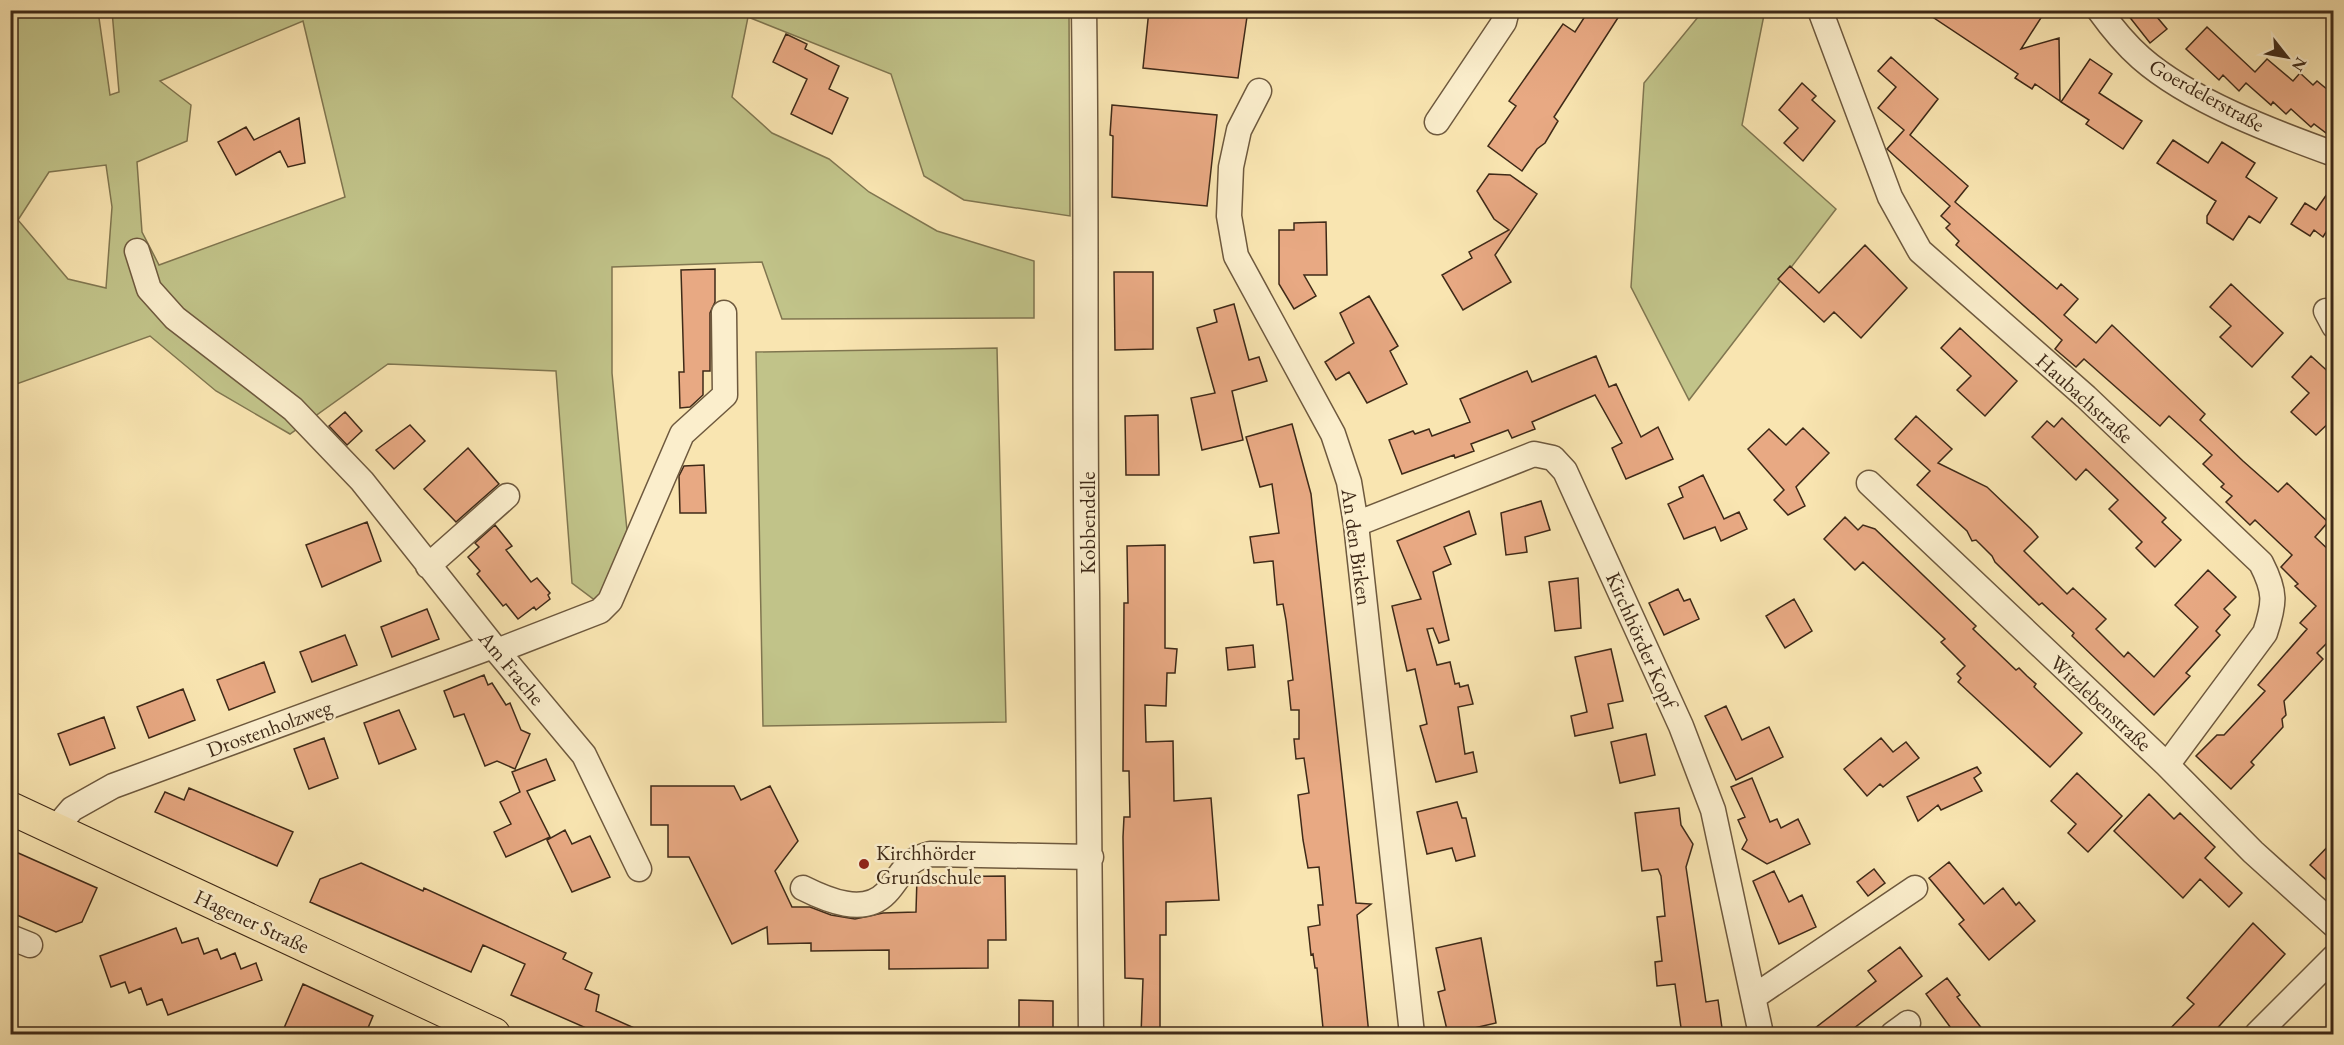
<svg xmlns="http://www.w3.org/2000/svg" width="2344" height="1045" viewBox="0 0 2344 1045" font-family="'EB Garamond',serif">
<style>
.green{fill:#c1c389;stroke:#807650;stroke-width:1.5;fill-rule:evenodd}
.building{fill:#e8a983;stroke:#3f2a18;stroke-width:1.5}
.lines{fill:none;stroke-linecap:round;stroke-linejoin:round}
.minor-casing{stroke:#6e593e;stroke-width:27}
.major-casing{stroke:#3f2a18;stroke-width:34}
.minor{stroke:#fbeecc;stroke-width:24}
.major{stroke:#f9e5b1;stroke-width:32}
.poi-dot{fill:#8f2418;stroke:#fbeecc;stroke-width:2}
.labels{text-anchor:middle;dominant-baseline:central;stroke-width:5;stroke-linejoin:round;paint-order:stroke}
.street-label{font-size:21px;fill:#3f2a18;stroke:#fbeecc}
.poi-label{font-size:21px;fill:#3f2a18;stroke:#fbeecc;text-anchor:start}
</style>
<rect width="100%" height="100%" fill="#f9e5b1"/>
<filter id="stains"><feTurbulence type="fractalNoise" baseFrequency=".00333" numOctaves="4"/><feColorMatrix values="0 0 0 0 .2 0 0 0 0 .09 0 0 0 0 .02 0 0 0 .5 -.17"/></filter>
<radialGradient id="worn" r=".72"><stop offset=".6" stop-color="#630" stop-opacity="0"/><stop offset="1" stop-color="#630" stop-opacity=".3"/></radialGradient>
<path class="green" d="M11,11H98L110,95L119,92L112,11H1069L1070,216L964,200L924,176L891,74L748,17L732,97L772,133L829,159L869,192L937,231L1034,261V318L782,319L762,262L612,267V373L628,541L600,604L572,583L556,371L388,364L290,434L216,391L150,336L11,386ZM303,21L345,197L159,265L142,232L137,162L187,141L191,105L160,81ZM106,165L112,207L106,288L68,279L18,220L49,172Z
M1703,11L1764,15L1742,125L1836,209L1689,400L1631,287L1644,83Z
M997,348L1006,722L763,726L756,352Z"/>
<path class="building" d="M1149,10H1248L1238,78L1143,68Z
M1589,10H1623L1554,117L1558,121L1545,143L1537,149L1522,171L1488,146L1516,106L1509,101L1563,24L1575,32Z
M1922,10H2046L2021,49L2059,38L2060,101L2035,84L2032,89L2015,78L2018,74Z
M2124,10H2151L2167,29L2150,43Z
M2207,27L2255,72L2267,59L2293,81L2300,73L2313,85L2317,81L2334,95V139L2314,124L2311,127L2291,109L2286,114L2273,102L2271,105L2246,83L2239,91L2223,75L2219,80L2186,49Z
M786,34L807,44L805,49L839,66L829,89L848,98L832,134L791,114L807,79L773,62Z
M1891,57L1938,99L1910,135L1968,186L1955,202L2057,289L2061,284L2078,299L2064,315L2096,343L2112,325L2205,414L2200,420L2243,461L2278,492L2287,483L2328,522L2315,537L2334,555V636L2317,653L2323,659L2284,701L2286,715L2282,719L2283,727L2251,762L2254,765L2231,789L2196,756L2217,735H2224L2265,691L2258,685L2307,629L2300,623L2316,606L2295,586L2298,584L2281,567L2292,555L2255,520L2250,525L2226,502L2232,496L2221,487L2224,484L2203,464L2212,455L2169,416L2160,426L2084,359L2076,367L2055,349L2062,340L1956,245L1959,241L1946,228L1950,224L1941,216L1950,206L1887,149L1904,130L1878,108L1896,87L1878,71Z
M2090,59L2112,74L2099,93L2142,121L2123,149L2086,124L2089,120L2061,102Z
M1802,83L1816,96L1812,100L1835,121L1803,161L1784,143L1798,128L1779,110Z
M1112,105L1217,115L1207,206L1112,197L1113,136L1110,135Z
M299,118L305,163L288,167L280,151L236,175L218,142L246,127L254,140Z
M2173,140L2208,163L2222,142L2255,163L2246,177L2277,198L2260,223L2249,216L2233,240L2207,223V216L2216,201L2157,163Z
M1489,174L1510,175L1537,194L1495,255L1511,282L1463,310L1442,275L1472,258L1469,252L1509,230L1494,219L1477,191Z
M2334,184V238L2326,232L2323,237L2314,230L2310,236L2291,224L2305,203L2316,210Z
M1326,222L1327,275H1304L1316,296L1294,309L1279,284V230H1294V223Z
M1865,245L1907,288L1861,338L1834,312L1824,322L1778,279L1790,266L1819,293Z
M715,269V302L710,313V371H703V395L690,407L680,408L679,372H684L681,270Z
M1114,272H1153V349L1115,350Z
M2231,284L2283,333L2252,367L2220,337L2231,326L2210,307Z
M1369,296L1398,346L1390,351L1407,384L1367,403L1349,372L1336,380L1325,362L1354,343L1340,313Z
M1234,304L1249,360L1259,357L1267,381L1232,391L1243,440L1202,450L1191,398L1215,393L1197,328L1217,322L1214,310Z
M1960,328L2017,381L1985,416L1957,390L1971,376L1941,348Z
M1596,356L1609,387L1616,384L1641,437L1658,427L1673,459L1626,479L1612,448L1622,443L1595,395L1532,422L1535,429L1512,438L1508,430L1471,444L1474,451L1455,458L1454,455L1402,474L1389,440L1413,431L1415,434L1429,429L1432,436L1470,422L1460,399L1527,371L1532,382Z
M2311,356L2334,377V418L2316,435L2291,412L2309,393L2292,377Z
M345,412L362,431L347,445L329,426Z
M1158,415L1159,475H1126L1125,416Z
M1916,416L1952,449L1938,463L1987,487L2031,529L2038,537L2024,551L2067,594L2073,588L2106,619L2096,629L2124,657L2128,652L2154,677L2198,627L2175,605L2208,570L2236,597L2224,609L2230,615L2216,631L2220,635L2186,673L2190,676L2154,715L2072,636L2074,633L2042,603L2039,605L1995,562L1992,556L1976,540L1972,541L1967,531L1917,485L1930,471L1895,439Z
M2062,418L2166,518L2162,522L2181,540L2155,567L2136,548L2142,542L2109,509L2118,500L2086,469L2076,480L2032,437L2047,421L2054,427Z
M1292,424L1311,494L1356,903L1371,904L1357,915L1369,1035H1325L1323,1028L1317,968H1315L1313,954L1311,955L1308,927L1320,925L1318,905H1323L1319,867L1308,868L1303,840L1298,795L1309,793L1304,758L1296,759L1294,739H1299V710H1291L1288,681L1293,680L1286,620L1283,604L1277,605L1273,561L1254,563L1250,537L1279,533L1272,484L1260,487L1246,437Z
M410,425L425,441L394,469L376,450Z
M1803,428L1829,453L1796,487L1805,506L1788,515L1774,500L1784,490L1748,449L1769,429L1786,445Z
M468,448L499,484L456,522L424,489Z
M704,465L706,513H680L679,476L684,466Z
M1703,475L1724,519L1739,512L1747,529L1721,541L1715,527L1684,539L1668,504L1683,497L1679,487Z
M1541,501L1550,530L1525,537L1527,552L1506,555L1501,513Z
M1469,511L1476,534L1444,547L1451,564L1433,572L1449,640L1439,643L1433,628L1427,629L1437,665L1450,662L1455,684L1459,683L1460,687L1468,685L1473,704L1458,707L1465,754L1473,752L1477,772L1436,782L1420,726L1427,724L1415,669L1407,671L1392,606L1421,599L1397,541Z
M1845,517L1858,530L1863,525L1875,529L1976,626L1973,629L2016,670L2019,668L2027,676L2036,684L2034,687L2082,733L2050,767L1958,682L1961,678L1957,674L1965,666L1941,642L1945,639L1863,562L1855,570L1824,539Z
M367,522L381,561L322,587L306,545Z
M495,525L512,546L506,550L531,582L537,578L550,593L548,595L550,599L536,610L534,607L518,619L506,604L503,606L477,574L480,571L468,557L479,547L475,543Z
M1165,545V648L1177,649L1175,673H1167L1166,706L1145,705L1146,742L1173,741L1174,801L1211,798L1219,900L1166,902V935H1160V1035H1141L1143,979L1125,978L1123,837L1124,817H1130L1129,771H1123L1124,603H1128L1127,546Z
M1578,578L1581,628L1555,631L1549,582Z
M1678,589L1684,601L1690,599L1699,619L1664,635L1649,603Z
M1794,599L1812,631L1785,648L1766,616Z
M427,609L439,639L392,657L381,627Z
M345,635L357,665L312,682L300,652Z
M1253,645L1255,667L1228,670L1226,648Z
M1611,649L1623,701L1608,704L1613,728L1575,736L1571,716L1587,712L1575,657Z
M264,662L275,692L229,710L217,680Z
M484,675L488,685L492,683L506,705L510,703L521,730L530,734L515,769L497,761L485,766L464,714L454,717L444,691Z
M183,689L195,720L149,738L137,707Z
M1726,706L1742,740L1769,727L1783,757L1736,780L1705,716Z
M399,710L416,749L379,764L364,723Z
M104,717L115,748L70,765L58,734Z
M1646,734L1655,775L1620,783L1611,742Z
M324,738L338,778L309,789L294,749Z
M1881,738L1893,752L1906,742L1919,758L1883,787L1880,784L1867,796L1844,769Z
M546,759L555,780L527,791L550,837L506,857L494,832L511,824L500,802L520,792L512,772Z
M1977,767L1981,773L1974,778L1982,791L1941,810L1938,805L1918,821L1907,797Z
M2077,773L2122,816L2088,852L2068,833L2076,824L2051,801Z
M1752,778L1770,822L1777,819L1781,828L1798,819L1810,844L1767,864L1742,849L1747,840L1738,820L1745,817L1731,787Z
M651,786H734L741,800L770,786L798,841L775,871L792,907H810L831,915L855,919L883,913L916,912L917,877L1005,876L1006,940H988V968L889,969V950L811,951V943L768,944L767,927L732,944L689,857H668V825H651Z
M189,788L293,832L277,866L155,812L165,792L184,800Z
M2149,794L2174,819L2180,813L2215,847L2205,858L2242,893L2229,907L2200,879L2183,898L2114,831Z
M1457,802L1462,818H1466L1475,856L1456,861L1452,848L1427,854L1417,812Z
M1679,808L1681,825L1693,844L1686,867L1706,1002L1718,1000L1723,1035H1682L1675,984L1657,986L1655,962L1662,961L1657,917L1665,916L1661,876L1658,869L1642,871L1635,813Z
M565,830L572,844L590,836L610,877L572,892L547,840Z
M2334,840V887L2310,865Z
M16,852L97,888L82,922L56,932L10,912V864Z
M1949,862L1984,904L2003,888L2016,905L2019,902L2035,921L1989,960L1959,924L1964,920L1929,878Z
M361,863L423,891L424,888L566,953L563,959L592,973L585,989L599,995L596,1011L650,1035H602L511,995L525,964L483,945L471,972L310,902L320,879Z
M1874,869L1885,883L1868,896L1857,882Z
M1774,871L1789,902L1802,895L1816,927L1779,944L1753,881Z
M2253,923L2285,954L2211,1035H2164L2194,1004L2187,998Z
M176,928L182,943L198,938L204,954L217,949L221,959L235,953L241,969L256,963L262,980L168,1015L162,999L147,1005L141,988L129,993L125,982L111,987L100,956Z
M1481,938L1496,1023L1448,1034L1438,992L1445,990L1436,948Z
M1900,947L1922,976L1845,1035H1806L1876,981L1868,971Z
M1947,978L1960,995L1957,997L1987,1035H1956L1926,994Z
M303,984L373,1016L365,1035H281Z
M1019,1000L1053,1001V1035H1019Z"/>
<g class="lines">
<defs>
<path id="minor" d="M1084,10C1087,204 1084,398 1087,592C1088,740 1091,887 1091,1034
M1820,10L1890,197L1920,251L2086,397L2261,563C2276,592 2275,603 2265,633L2167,765
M2099,10C2112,28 2125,44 2141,58C2190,101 2273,132 2334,154
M1259,91L1239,130L1231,167L1229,216L1236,256L1333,434L1349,482L1356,524L1412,1034
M1437,122L1504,22L1507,10
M137,251L149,289L175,318L293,409L362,481L493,646L584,755L639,869
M2326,311L2334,326
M1869,483L2167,765L2253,852L2334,925
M1356,524L1534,454L1553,458L1565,471L1681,726L1713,810L1761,1034
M428,566L507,496
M497,651L600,611L610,601L682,434L725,395L724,313
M55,829L72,809L113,786L493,646
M803,888C827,900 864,916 886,893C903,875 902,861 930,854L1091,857
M10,937L30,945
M1755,996L1915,888
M1893,1034L1908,1023
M2257,1034L2334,957"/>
<path id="major" d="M10,808L494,1034"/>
</defs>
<use href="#minor" class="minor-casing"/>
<use href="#major" class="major-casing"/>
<use href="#minor" class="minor"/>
<use href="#major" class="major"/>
</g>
<circle class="poi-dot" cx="864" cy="864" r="6"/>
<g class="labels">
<g class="street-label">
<text transform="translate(2207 95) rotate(29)">Goerdelerstraße</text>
<text transform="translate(2085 398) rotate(42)">Haubachstraße</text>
<text transform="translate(1087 523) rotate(-90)">Kobbendelle</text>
<text transform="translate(1357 547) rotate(82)">An den Birken</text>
<text transform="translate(1642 640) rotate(66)">Kirchhörder Kopf</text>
<text transform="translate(512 668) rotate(50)">Am Frache</text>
<text transform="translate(2101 703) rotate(43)">Witzlebenstraße</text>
<text transform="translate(269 728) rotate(-20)">Drostenholzweg</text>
<text transform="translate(252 921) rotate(25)">Hagener Straße</text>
</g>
<g class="poi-label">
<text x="876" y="852">Kirchhörder<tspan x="876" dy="24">Grundschule</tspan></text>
</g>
</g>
<rect width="2344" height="1045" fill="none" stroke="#f9e5b1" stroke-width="36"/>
<rect x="12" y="12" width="2320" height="1021" fill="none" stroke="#3f2a18" stroke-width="3"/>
<rect x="18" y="18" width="2308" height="1009" fill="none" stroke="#3f2a18" stroke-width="1.5"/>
<g transform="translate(2287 57) rotate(121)" stroke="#fbeecc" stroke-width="4.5" paint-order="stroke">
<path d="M0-4.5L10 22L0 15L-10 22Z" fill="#3f2a18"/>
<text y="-9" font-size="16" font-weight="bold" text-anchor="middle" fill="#3f2a18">N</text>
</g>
<rect width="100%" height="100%" filter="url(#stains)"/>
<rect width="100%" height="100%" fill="url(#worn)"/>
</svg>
